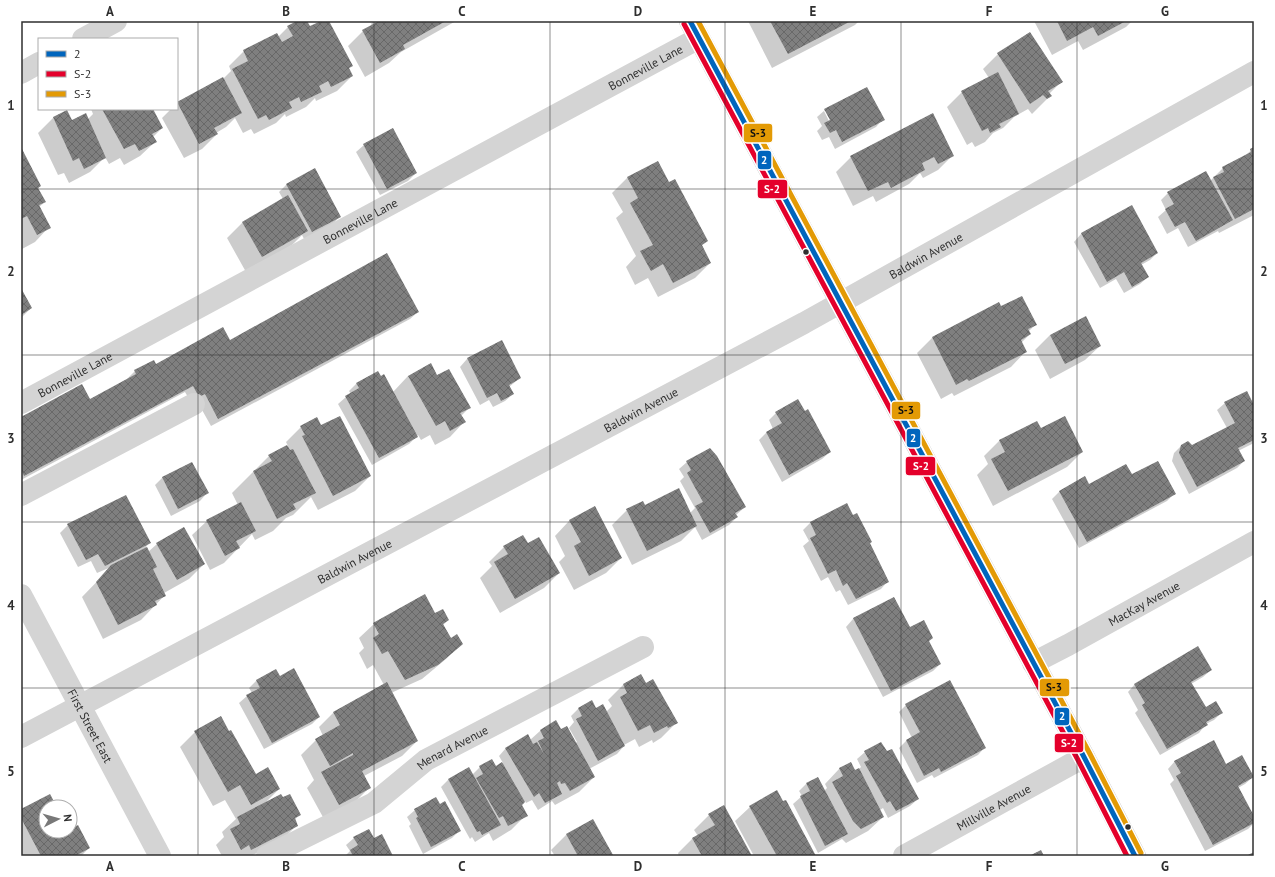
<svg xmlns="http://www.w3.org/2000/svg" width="1275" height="877" viewBox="0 0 1275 877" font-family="'PT Sans',sans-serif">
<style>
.shadow{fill:#0003;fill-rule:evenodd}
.building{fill:url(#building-cross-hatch)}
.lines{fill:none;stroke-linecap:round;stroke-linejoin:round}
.minor{stroke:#d4d4d4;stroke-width:22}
.major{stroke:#c7c7c7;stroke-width:22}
.bus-1-casing{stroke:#fff;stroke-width:8}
.bus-2-casing{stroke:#fff;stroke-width:8}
.bus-3-casing{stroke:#fff;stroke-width:8}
.bus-1{stroke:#0065bd;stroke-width:5}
.bus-2{stroke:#e4002b;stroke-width:5}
.bus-3{stroke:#e39a05;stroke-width:5}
.grid{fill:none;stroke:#2f2f2f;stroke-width:1;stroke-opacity:0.55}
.bus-dot{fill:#2f2f2f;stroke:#fff;stroke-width:1.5}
.labels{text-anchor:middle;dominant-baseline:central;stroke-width:4;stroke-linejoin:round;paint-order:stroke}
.street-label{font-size:12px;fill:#2f2f2f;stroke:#fff}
.line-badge{stroke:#fff;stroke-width:1.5}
.badge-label{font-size:11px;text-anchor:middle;font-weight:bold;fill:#fff}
.pale-badge-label{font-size:11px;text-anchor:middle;font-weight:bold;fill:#111}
.neatline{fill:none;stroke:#2f2f2f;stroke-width:1.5}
.grid-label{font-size:13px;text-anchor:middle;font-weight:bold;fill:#2f2f2f}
</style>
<defs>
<pattern id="building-cross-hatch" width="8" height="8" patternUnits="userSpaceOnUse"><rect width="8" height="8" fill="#7f7f7f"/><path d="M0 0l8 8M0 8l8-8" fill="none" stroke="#686868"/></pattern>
</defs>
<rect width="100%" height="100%" fill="#fff"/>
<path class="shadow" d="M299,21H306L310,28L323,21H328L351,66L348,69L352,76L337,91L316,101L315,98L306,107L286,117L285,114L276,123L254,134L251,129L243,133L235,118L226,127L216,133L217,134L202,149L184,158L162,118L171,109H177V103L222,78L223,79L231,71L229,66L244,51L278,37L288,27Z
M373,21H456L401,52L389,63L365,77L348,46L363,31L372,26L371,24Z
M748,21H859L855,25L772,68Z
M1034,21H1132L1126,27L1083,50L1078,41L1052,55Z
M1029,33L1061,82L1049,94L1050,96L1032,114L1028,109L1014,117L1003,128L993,133L985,142L975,147L972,142L967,145L947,107L962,92L989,78L983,69L998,54Z
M91,109H152L162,128L153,137L155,142L140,156L124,165L120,158L109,164L105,157L90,172L69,183L64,173L58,175L38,133L53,118L66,112L71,121L87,120L93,114Z
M825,110L883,119L876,127L835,149L829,137L822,140L817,131L822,126L817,117ZM824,111H826L833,124L831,125Z
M364,145L416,173L408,181L380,195L356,152Z
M1254,148V215L1219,233L1218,231L1188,247L1178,228L1167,234L1158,217L1166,210L1161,200L1168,193L1210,181L1223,168L1242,158Z
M21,149L40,186L38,189L45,202L39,207L49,227L35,242L22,249Z
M953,155L938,170L923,178L920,173L909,184L876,202L873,196L853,206L836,172L851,157Z
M657,162L669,184L707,241L701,246L710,263L695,278L658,297L648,278L635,285L626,267L636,256L616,218L623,212L612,193L627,178Z
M315,169L340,216L333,224L304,239L302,235L292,245L246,272L227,238L242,223L283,199L279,192L286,185Z
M1132,206L1157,253L1150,260L1141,265L1148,277L1140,284L1124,293L1116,279L1100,288L1074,242L1081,234Z
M21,290L31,308L21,318Z
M999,304L1001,308L1036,324L1028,332L1030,334L1021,343L1025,352L1011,367L954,396L952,393L941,399L917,353L932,338Z
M418,312L410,319L211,426L197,401L192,404L185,392L21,480V418L90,400L128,380L127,379L135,371L229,341Z
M1050,335L1100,346L1085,360L1050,379L1035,350Z
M501,342L520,378L509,387L513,394L505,401L493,407L489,400L480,405L460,367L467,359Z
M377,373L393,392L408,376H437L469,408L461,416L464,422L450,437L435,445L430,435L421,440L418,435L409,444L372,465L338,404L346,397L351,394L349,391L356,384Z
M1225,403L1254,407V443L1238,451L1244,461L1237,468L1189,494L1172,461L1174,453L1181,446H1192L1227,428L1217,410Z
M776,413L830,452L822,459L782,482L759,440L766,433L773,429L769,420Z
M1036,422L1040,430L1082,452L1067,467L993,506L977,475L988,464L984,456L999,441Z
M301,427H321L370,476L355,491L318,510L311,497L293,515L286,518L273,531L255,540L252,534L224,563L210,570L192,535L207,521L238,505L232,493L269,456L288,446L286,442Z
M687,462L745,507L736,515L737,517L729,525L702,540L695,527L681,541L632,565L612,525L627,510L643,502L645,506L690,513L695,508L680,481L684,477L679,469Z
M191,463L207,493L200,501L171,516L155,485L162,478Z
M1132,476L1175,493L1167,501L1079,548L1052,499L1060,491Z
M595,507L621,558L606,573L574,590L559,562L565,556L555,536L569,521Z
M810,523L869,543L888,581L881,589L848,605L840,590L836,592L828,577L821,581L803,546L809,541L803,530Z
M68,525L149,543L146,547L148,552L157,544L204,564L189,579L164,593L165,595L141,620L103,639L82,597L111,567L97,573L91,561L78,567L60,533Z
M528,545L559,573L544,588L500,613L480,578L492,566L489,562L504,547Z
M894,598L909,629L928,642L940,664L933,671L883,697L846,627L853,619Z
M435,614L448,620L443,625L450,639L461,644L446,659L422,679L391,693L417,741L402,756L364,776L370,787L355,802L324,819L307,788L314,780L301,755L316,740L323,736L319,727L334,712L384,685L373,665L367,669L359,653L364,648L359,638L374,624Z
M1211,670L1203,677L1191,684L1206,709L1221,713L1214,720L1206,724L1199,733L1160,755L1135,713L1138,710L1128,692L1135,684Z
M279,677L319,717L312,724L264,749L239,703L247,696L252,693L249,688L256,681Z
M645,684L676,723L661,738L653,743L652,740L639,747L635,739L624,745V746L617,754L589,769L594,777L579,792L555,805L552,801L538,810L532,800L526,803L525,801L521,805L526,815L511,830L493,841L489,833L475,842L472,837L470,839L441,787L448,780L469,768L472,775L480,767H495L503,763L499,756L506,748L530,740L540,731L556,722L561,730L575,743L577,742L569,728L574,722L571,716L578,709L592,702L596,709L606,712L612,706L608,700L623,685Z
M906,705L985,747L978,755L934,778L932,775L917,783L899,748L906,741L912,738L899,712Z
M195,732L256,775L279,789L265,803L300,815L294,820L297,825L282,840L251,856H222L216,845L224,837L222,832L236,819L225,800L213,806L180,747Z
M865,752L918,799L910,806L888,818L883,808L880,810L883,817L868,831L846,843L842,839L818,853L793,804L802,796L799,791L806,784L824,791L827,788L825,784L839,769L850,763L854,771L859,769L861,767L857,759Z
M1175,761L1226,765L1253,777L1245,784L1238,788L1254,818V823L1248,829L1205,851L1170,784L1174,780L1168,769Z
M50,795L56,807H46V831H70V830L89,848L81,856H21V810Z
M750,807L815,856H754L735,821Z
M415,810L460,830L452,838L423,854L409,826L411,824L407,817Z
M709,815L751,856H679L678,853L692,839L698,836L694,830Z
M593,820L610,856H555L551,850L566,835Z
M354,838L392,856H345L350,851L346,845Z"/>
<path class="building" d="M297,21H307L310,26L321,21H329L353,66L349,68L353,76L331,87L328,81L319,86L322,92L301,102L299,97L289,102L292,108L269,120L266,115L258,119L232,69L248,61L243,50L277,33L282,42L293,36L287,26Z
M379,21H446L403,45L405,49L380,63L362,30Z
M770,21H851L788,54Z
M1057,21H1126L1098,36L1093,27L1067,41Z
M1030,32L1063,82L1048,91L1052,96L1047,99L1043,95L1030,104L997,53Z
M998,72L1019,114L999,124L1001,127L990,133L988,128L982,131L961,91Z
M223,77L242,113L214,128L218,134L199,144L177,102Z
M867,87L885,120L842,142L836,130L830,133L824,123L830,120L824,109Z
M102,109H153L163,128L152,134L157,142L139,151L135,144L124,149Z
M67,110L72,120L86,113L106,158L84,169L79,158L73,161L53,117Z
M933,113L954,156L938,164L934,157L922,163L925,170L891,188L888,182L868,191L850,156Z
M393,128L417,173L387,189L363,144Z
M21,147L41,186L38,188L46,202L39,205L51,228L37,235L27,216L21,219Z
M1254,147V209L1235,219L1213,177L1224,172L1222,167L1251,152L1250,149Z
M658,161L669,182L675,179L708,241L702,245L711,263L673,283L663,264L651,271L640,251L653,245L630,203L638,198L627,177Z
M315,168L341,217L312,232L286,184Z
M1206,171L1233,220L1196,241L1185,222L1175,227L1165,209L1174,204L1167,192Z
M288,195L308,231L262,257L242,222Z
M1132,205L1158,253L1141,263L1149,277L1132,287L1124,272L1107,282L1081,233Z
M387,253L419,312L218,419L205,394L199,397L193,386L24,476L21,469V417L82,384L90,399L136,374L134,370L154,360L156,364L223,327L230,340Z
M21,288L32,308L21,315Z
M1022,296L1037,325L1028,329L1031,334L1021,340L1027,352L969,381L967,379L956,385L932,337L999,302L1001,306Z
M1086,316L1101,346L1065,364L1050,335Z
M502,340L521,378L509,385L514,394L501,401L497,393L487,398L467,358Z
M431,363L437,375L449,369L471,408L460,413L466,422L450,431L445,421L436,426L408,376Z
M378,371L381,376L384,374L418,437L379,458L345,396L359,388L356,383Z
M1247,391L1254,405V440L1238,448L1245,461L1197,487L1179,453L1181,445L1188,441L1192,445L1235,423L1224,402Z
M798,399L805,411L808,409L831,452L789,475L766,432L782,423L775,412Z
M340,416L371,476L333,496L302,436L305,435L300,426L317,417L321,425Z
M1065,416L1083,452L1008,491L991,459L1005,452L999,440L1037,421L1041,428Z
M287,445L290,450L293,449L316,493L293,504L296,509L277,519L253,471L272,461L268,455Z
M710,448L717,456L746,507L735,513L738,517L710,533L695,506L703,502L687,473L691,470L686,461Z
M1158,461L1176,494L1087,542L1059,491L1085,476L1089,484L1126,464L1132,474Z
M192,462L209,493L178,509L162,477Z
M679,488L697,526L647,551L626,509L643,501L645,505Z
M126,495L151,543L105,566L98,554L86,560L67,524Z
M241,502L256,531L236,541L240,548L225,556L206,520Z
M847,503L853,515L857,513L872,542L870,543L889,582L856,599L847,583L843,586L836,570L828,574L810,538L816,535L810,522Z
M595,506L622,558L589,576L574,546L581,542L569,520Z
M184,527L205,564L177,580L156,543Z
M523,535L528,543L539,537L560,573L515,599L494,562L508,554L503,546Z
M147,547L157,567L153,569L166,596L155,601L157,605L118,625L96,582L111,565Z
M425,594L435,613L443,609L449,620L443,624L451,638L457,634L463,644L438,665L405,680L388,651L382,654L373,638L379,634L373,623Z
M894,597L910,627L924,620L933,638L929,641L941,664L891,691L853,618Z
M1198,646L1212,670L1191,682L1206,707L1216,701L1223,713L1206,722L1208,725L1167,749L1142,705L1145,703L1134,684Z
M294,668L320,717L272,743L246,695L260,688L256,680L276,669L280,676Z
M641,674L646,683L653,679L678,723L668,728L667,726L654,733L650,725L638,731L620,697L627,693L623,684Z
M950,680L986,748L941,772L939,768L924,776L906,740L920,732L905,704Z
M387,682L418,741L362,771L371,788L339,805L321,772L353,755V753L330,766L315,739L340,725L333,712Z
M592,700L596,708L603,704L625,746L598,761L576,719L582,716L578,708Z
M221,716L229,731L231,730L256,774L268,767L280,789L251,805L240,785L228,792L194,731Z
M556,720L561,729L567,726L595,777L570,791L565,783L561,784L560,781L557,783L562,794L545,803L539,793L534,797L505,748L528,734L533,744L537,742L544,754L538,741L544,738L540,730Z
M1214,740L1226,764L1242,755L1254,777L1238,786L1254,816V823L1213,845L1176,776L1181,773L1174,761Z
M881,742L887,751L892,749L919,799L896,811L890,801L887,803L864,762L869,760L864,751Z
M492,759L496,766L502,762L525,802L522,805L528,816L508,826L503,816L499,818L476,778L483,774L479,766Z
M851,762L855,770L859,768L884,817L861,829L853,821L832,782L843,776L839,768Z
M469,767L501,825L482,835L480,831L477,832L448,779Z
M818,777L848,834L825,846L800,796L810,791L806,783Z
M777,790L783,801L786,800L816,856H777L749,806Z
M50,794L57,807H46V831H70V829L78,825L90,848L75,856H41L21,818V809Z
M281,794L283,797L290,794L301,815L295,818L298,826L251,850L249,845L241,850L230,829L240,824L237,817Z
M436,797L440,804L445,801L461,831L431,847L416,818L418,817L414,809Z
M724,805L752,856H702L692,838L715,825L708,814Z
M593,819L613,855L610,856H578L566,834Z
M369,829L374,838L382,834L393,856H353L350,850L358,845L353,837Z
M1041,850L1044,856H1029Z
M1254,852V856H1246Z"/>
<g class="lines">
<g class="minor">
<path d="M83,39L116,21"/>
<path d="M21,73L39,63"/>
<path id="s1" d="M21,403L699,38"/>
<path d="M21,495L194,404"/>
<path id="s2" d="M21,595L160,856"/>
<path id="s3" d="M1033,663L1068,645L1254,542"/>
<path id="s4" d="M21,737L804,323L1254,72"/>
<path id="s5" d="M267,856L374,803L426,760L643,647"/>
<path id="s6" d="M904,856L1084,757"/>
</g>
<path class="major" d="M690,21L1084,757L1135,856"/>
<defs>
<path id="bus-1" d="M690,21L1084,757L1135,856"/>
<path id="bus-2" d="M684,24L1078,760L1127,856"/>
<path id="bus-3" d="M698,21L1090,754L1141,853"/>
</defs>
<use href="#bus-1" class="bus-1-casing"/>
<use href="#bus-2" class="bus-2-casing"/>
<use href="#bus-3" class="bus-3-casing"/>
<use href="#bus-1" class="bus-1"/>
<use href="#bus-2" class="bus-2"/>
<use href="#bus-3" class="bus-3"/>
</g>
<path class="grid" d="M198,21V856M374,21V856M550,21V856M725,21V856M901,21V856M1077,21V856M21,189H1254M21,355H1254M21,522H1254M21,688H1254"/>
<g class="bus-dot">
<circle cx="806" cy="252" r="3.5"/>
<circle cx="1128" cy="827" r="3.5"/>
</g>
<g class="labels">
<g class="street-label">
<text stroke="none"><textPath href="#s1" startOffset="709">Bonneville Lane</textPath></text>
<text stroke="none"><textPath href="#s1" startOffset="385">Bonneville Lane</textPath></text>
<text stroke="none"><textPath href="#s4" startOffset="1025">Baldwin Avenue</textPath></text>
<text stroke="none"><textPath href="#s1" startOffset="61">Bonneville Lane</textPath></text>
<text stroke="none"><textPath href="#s4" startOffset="701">Baldwin Avenue</textPath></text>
<text stroke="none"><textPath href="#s4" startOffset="377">Baldwin Avenue</textPath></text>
<text stroke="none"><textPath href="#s3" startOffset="126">MacKay Avenue</textPath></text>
<text stroke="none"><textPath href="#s2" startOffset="148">First Street East</textPath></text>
<text stroke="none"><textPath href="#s5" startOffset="216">Menard Avenue</textPath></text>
<text stroke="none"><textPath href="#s6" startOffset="102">Millville Avenue</textPath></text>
</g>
</g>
<g class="line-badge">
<rect x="743" y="123" width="30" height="20" rx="4" fill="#e39a05"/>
<rect x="757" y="150" width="15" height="20" rx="4" fill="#0065bd"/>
<rect x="757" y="179" width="31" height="20" rx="4" fill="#e4002b"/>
<rect x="891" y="401" width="30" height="19" rx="4" fill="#e39a05"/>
<rect x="906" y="428" width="15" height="20" rx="4" fill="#0065bd"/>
<rect x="905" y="456" width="31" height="20" rx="4" fill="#e4002b"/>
<rect x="1039" y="678" width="31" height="19" rx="4" fill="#e39a05"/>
<rect x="1054" y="707" width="16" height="19" rx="4" fill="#0065bd"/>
<rect x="1054" y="733" width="30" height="20" rx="4" fill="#e4002b"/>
</g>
<g class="badge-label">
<text x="764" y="164">2</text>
<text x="772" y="193">S-2</text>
<text x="913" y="442">2</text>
<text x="921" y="470">S-2</text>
<text x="1062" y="720">2</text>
<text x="1069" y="747">S-2</text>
</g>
<g class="pale-badge-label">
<text x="758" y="137">S-3</text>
<text x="906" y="414">S-3</text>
<text x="1054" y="691">S-3</text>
</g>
<rect width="1275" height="877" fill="none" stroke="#ffffff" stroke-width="44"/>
<rect x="38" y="38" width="140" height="72" fill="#ffffff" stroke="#acacac"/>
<rect x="46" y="51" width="20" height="6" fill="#0065bd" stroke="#acacac"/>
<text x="74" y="58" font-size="12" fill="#2f2f2f">2</text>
<rect x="46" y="71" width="20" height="6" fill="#e4002b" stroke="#acacac"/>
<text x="74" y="78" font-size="12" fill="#2f2f2f">S-2</text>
<rect x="46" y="91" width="20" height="6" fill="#e39a05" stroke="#acacac"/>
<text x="74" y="98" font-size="12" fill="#2f2f2f">S-3</text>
<g transform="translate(58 819) rotate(84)"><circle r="19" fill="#ffffff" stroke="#acacac"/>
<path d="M0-3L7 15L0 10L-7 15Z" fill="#787878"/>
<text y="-6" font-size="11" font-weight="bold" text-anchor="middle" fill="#2f2f2f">N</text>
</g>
<rect x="22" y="22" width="1231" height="833" class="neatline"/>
<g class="grid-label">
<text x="110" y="16">A</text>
<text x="286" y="16">B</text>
<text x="462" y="16">C</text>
<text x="638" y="16">D</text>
<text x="813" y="16">E</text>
<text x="989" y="16">F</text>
<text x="1165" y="16">G</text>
<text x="11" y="110">1</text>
<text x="1264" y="110">1</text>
<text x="11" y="276">2</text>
<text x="1264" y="276">2</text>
<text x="11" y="443">3</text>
<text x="1264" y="443">3</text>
<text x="11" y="610">4</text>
<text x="1264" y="610">4</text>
<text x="11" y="776">5</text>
<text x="1264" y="776">5</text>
<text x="110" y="871">A</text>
<text x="286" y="871">B</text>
<text x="462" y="871">C</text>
<text x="638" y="871">D</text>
<text x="813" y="871">E</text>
<text x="989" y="871">F</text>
<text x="1165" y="871">G</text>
</g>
</svg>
